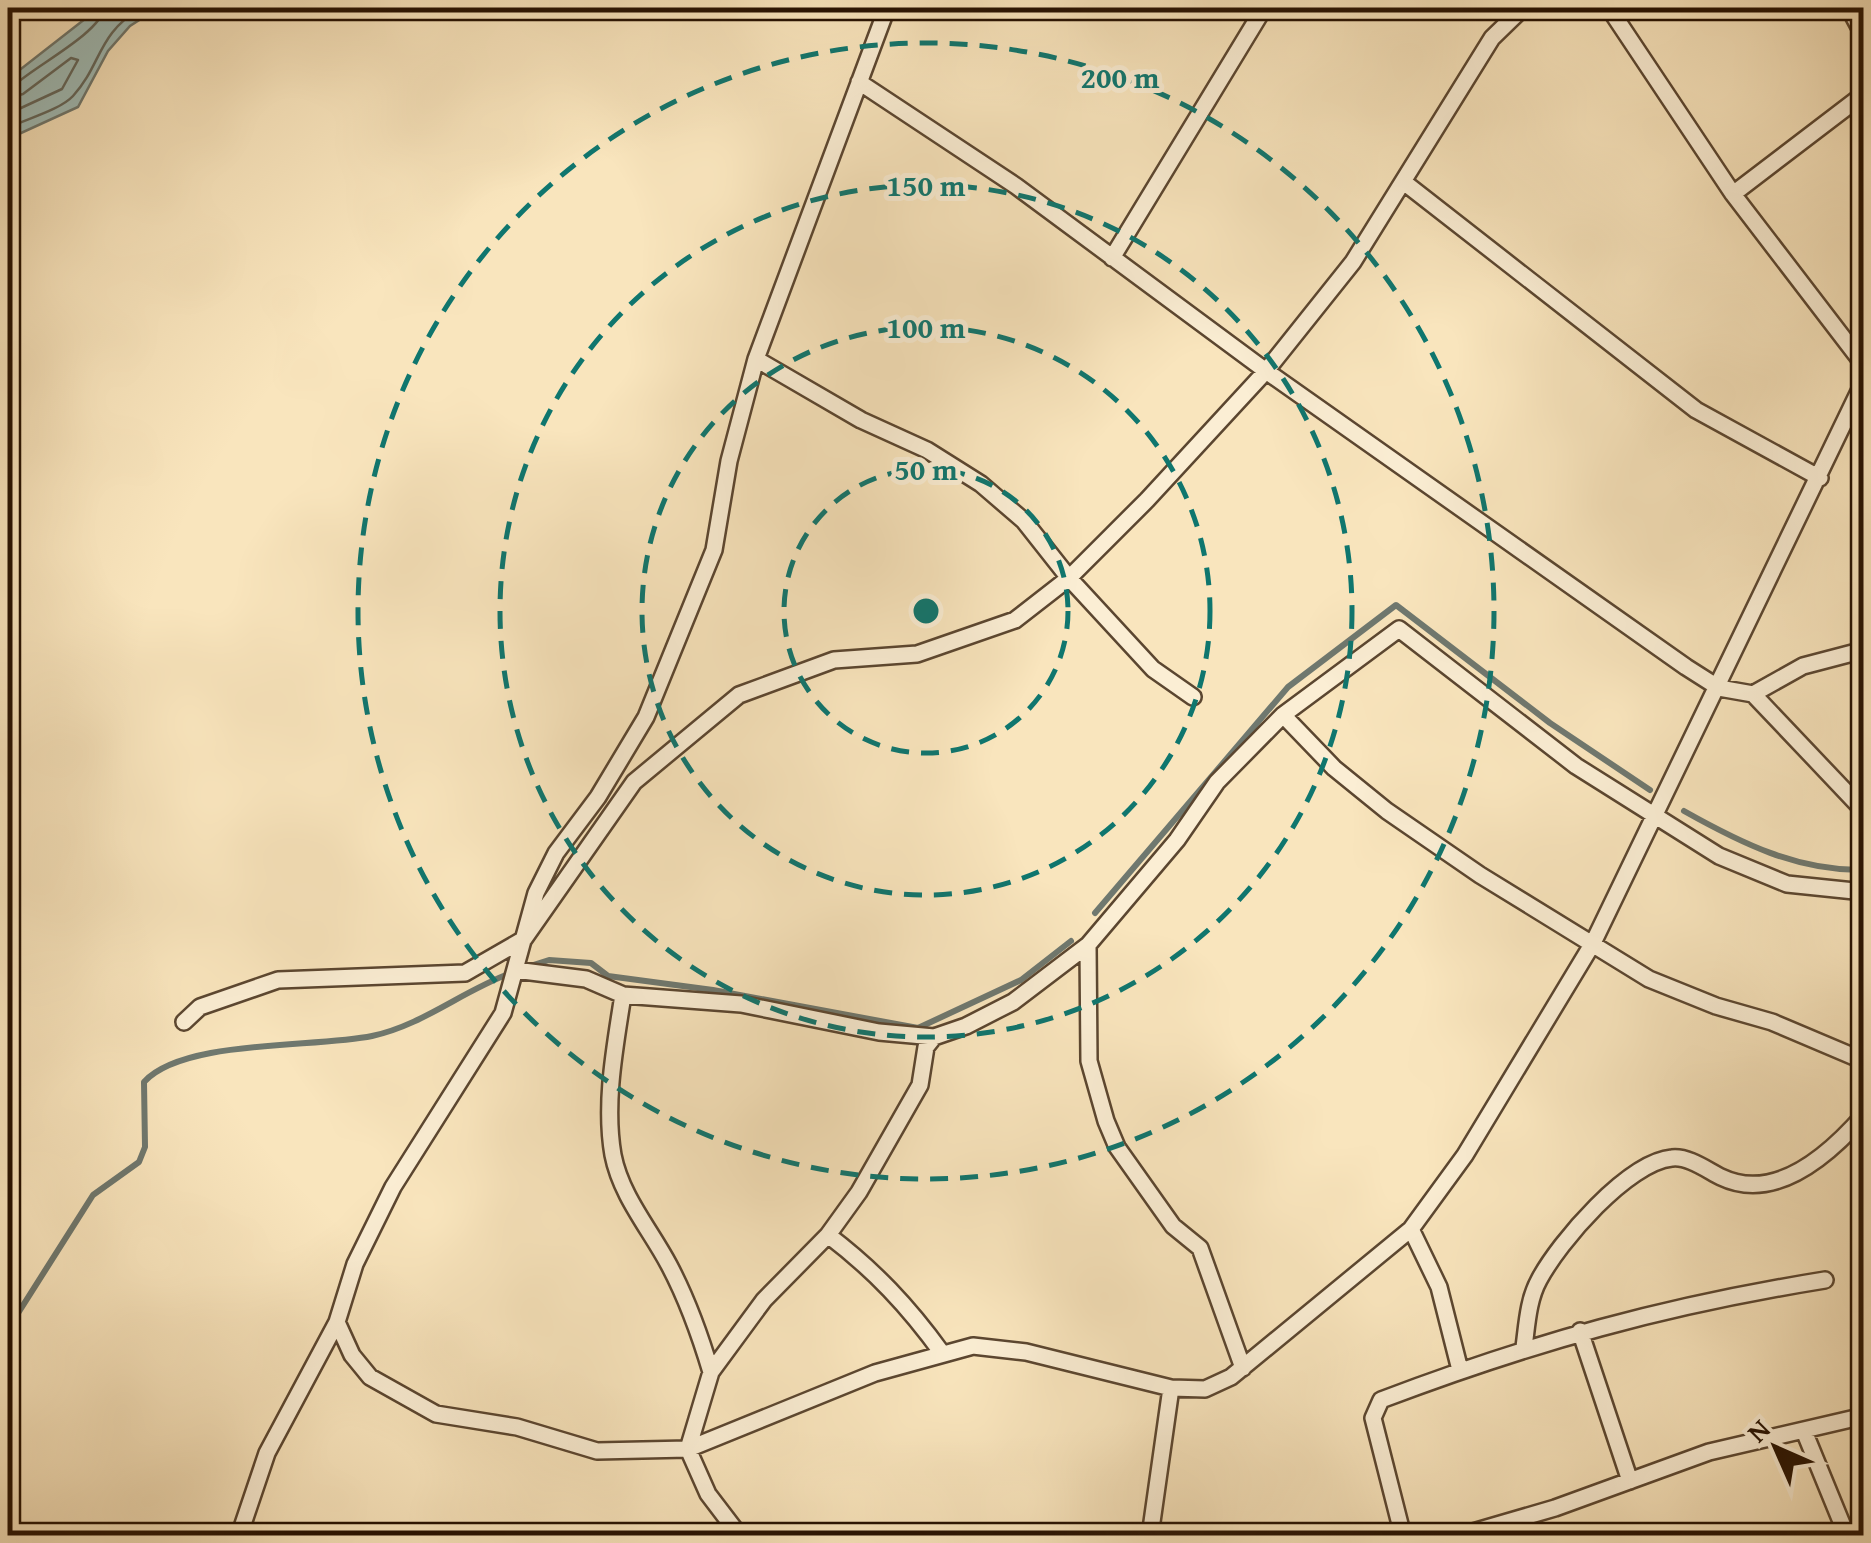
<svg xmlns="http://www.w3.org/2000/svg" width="1871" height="1543" viewBox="0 0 1871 1543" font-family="'Gentium Book Plus',serif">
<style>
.water{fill:#a0bdb8;stroke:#6f786f;stroke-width:2.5}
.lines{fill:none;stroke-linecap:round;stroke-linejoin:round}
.shore{stroke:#63675c;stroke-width:2.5}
.stream{stroke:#6f786f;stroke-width:6}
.minor-casing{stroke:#5b4630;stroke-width:20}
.minor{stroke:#fbeed4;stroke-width:15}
.ring{fill:none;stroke:#0f766e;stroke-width:5;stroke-dasharray:18 12}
.centre{fill:#0f766e;stroke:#fbeed4;stroke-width:5}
.ring-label{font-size:30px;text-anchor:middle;font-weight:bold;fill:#0f766e;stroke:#fbeed4;stroke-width:10;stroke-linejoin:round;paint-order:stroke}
</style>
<rect width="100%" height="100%" fill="#f9e5bd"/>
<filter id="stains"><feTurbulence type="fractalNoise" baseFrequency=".002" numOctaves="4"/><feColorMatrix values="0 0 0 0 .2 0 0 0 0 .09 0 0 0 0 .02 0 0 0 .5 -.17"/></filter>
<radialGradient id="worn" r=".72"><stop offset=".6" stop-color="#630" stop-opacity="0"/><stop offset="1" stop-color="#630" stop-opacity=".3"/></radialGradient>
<path class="water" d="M99,8H158L130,26L108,51L78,107L8,139V79Z"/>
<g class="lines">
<path class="shore" d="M8,85L17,83C37,65 101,32 104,8
M8,98L23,94L71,58L78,60L62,89L8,114
M8,128C26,119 60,110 73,96C102,64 97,34 141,8"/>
<path class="stream" d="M1684,811C1741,843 1797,871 1864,870
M1095,913L1288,687L1396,605L1550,723L1650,790
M527,967L549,960L591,963L608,976L713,990L918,1028L1021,980L1071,941
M8,1329L93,1195L139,1162L145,1147L144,1082C183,1039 315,1048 372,1036C423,1025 462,991 511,973"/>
<defs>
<path id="minor" d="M1609,8L1733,194L1864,365
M1849,8L1864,36
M859,82L1016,186L1266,371L1686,667L1719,688L1753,694L1864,811
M1405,183L1696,410L1820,478
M1733,194L1864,94
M1112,258L1264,8
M756,359L861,420L927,450L981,484L1024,521L1069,578L1153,669L1193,697
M1753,694L1803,666L1864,650
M1283,715L1334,768L1387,811L1480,875L1649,979L1716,1006L1772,1022L1864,1061
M1088,945L1089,1061L1106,1121L1117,1147L1173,1226L1200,1248L1243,1368
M515,970L586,979L623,995L741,1004L879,1032L934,1037L966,1026L1013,1002L1088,945L1177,840L1217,782L1283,715L1399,629L1576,766L1719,856L1787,884L1864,892
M623,995C615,1047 604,1103 613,1155C621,1196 650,1229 669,1265C687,1299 700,1335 711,1372
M184,1022L200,1007L278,980L465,973L524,939L634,782L739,695L834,660L917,654L1015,620L1069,578L1147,500L1266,371L1353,262L1492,38L1523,8
M1411,1229L1439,1287L1460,1370
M828,1235C874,1270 908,1306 942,1353
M337,1322L352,1355L370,1377L436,1414L517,1427L597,1451L688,1449L875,1373L973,1346L1026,1352L1171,1388L1205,1389L1231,1377L1411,1229L1465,1155L1593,943L1864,381
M1580,1331L1630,1481
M1524,1347C1527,1325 1528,1300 1539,1280C1559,1242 1628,1162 1672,1158C1688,1156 1707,1170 1721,1177C1775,1203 1829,1155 1864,1115
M1804,1431L1847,1536
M239,1536L267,1453L337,1322L355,1264L393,1187L503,1013L536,893L556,853L598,797L646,717L714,550L729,461L756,359L887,8
M740,1536L708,1494L688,1449L711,1372L764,1300L828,1235L859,1192L920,1085L926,1047L934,1037
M1150,1536L1171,1388
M1403,1536L1373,1418L1381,1400C1534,1342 1664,1306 1825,1280
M1459,1536L1555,1508L1709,1452L1864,1416"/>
</defs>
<use href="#minor" class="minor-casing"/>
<use href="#minor" class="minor"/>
</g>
<g class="ring">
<circle cx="926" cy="611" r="142"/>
<circle cx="926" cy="611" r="284"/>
<circle cx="926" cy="611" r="426"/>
<circle cx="926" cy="611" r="568"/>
</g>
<circle cx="926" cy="611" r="15" class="centre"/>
<g class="ring-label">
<text x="1120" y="88">200 m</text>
<text x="926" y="196">150 m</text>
<text x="926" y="338">100 m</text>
<text x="926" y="480">50 m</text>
</g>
<rect width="1871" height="1543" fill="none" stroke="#f9e5bd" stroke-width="40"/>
<rect x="10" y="10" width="1851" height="1523" fill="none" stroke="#261101" stroke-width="5"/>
<rect x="20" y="20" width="1831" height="1503" fill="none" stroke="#261101" stroke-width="2.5"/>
<g transform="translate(1776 1448) rotate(315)" stroke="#fbeed4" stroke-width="8" paint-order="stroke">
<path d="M0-8L18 38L0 25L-18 38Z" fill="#261101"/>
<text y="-15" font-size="28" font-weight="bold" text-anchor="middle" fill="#261101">N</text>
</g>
<rect width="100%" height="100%" filter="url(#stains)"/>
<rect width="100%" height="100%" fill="url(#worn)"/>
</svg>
